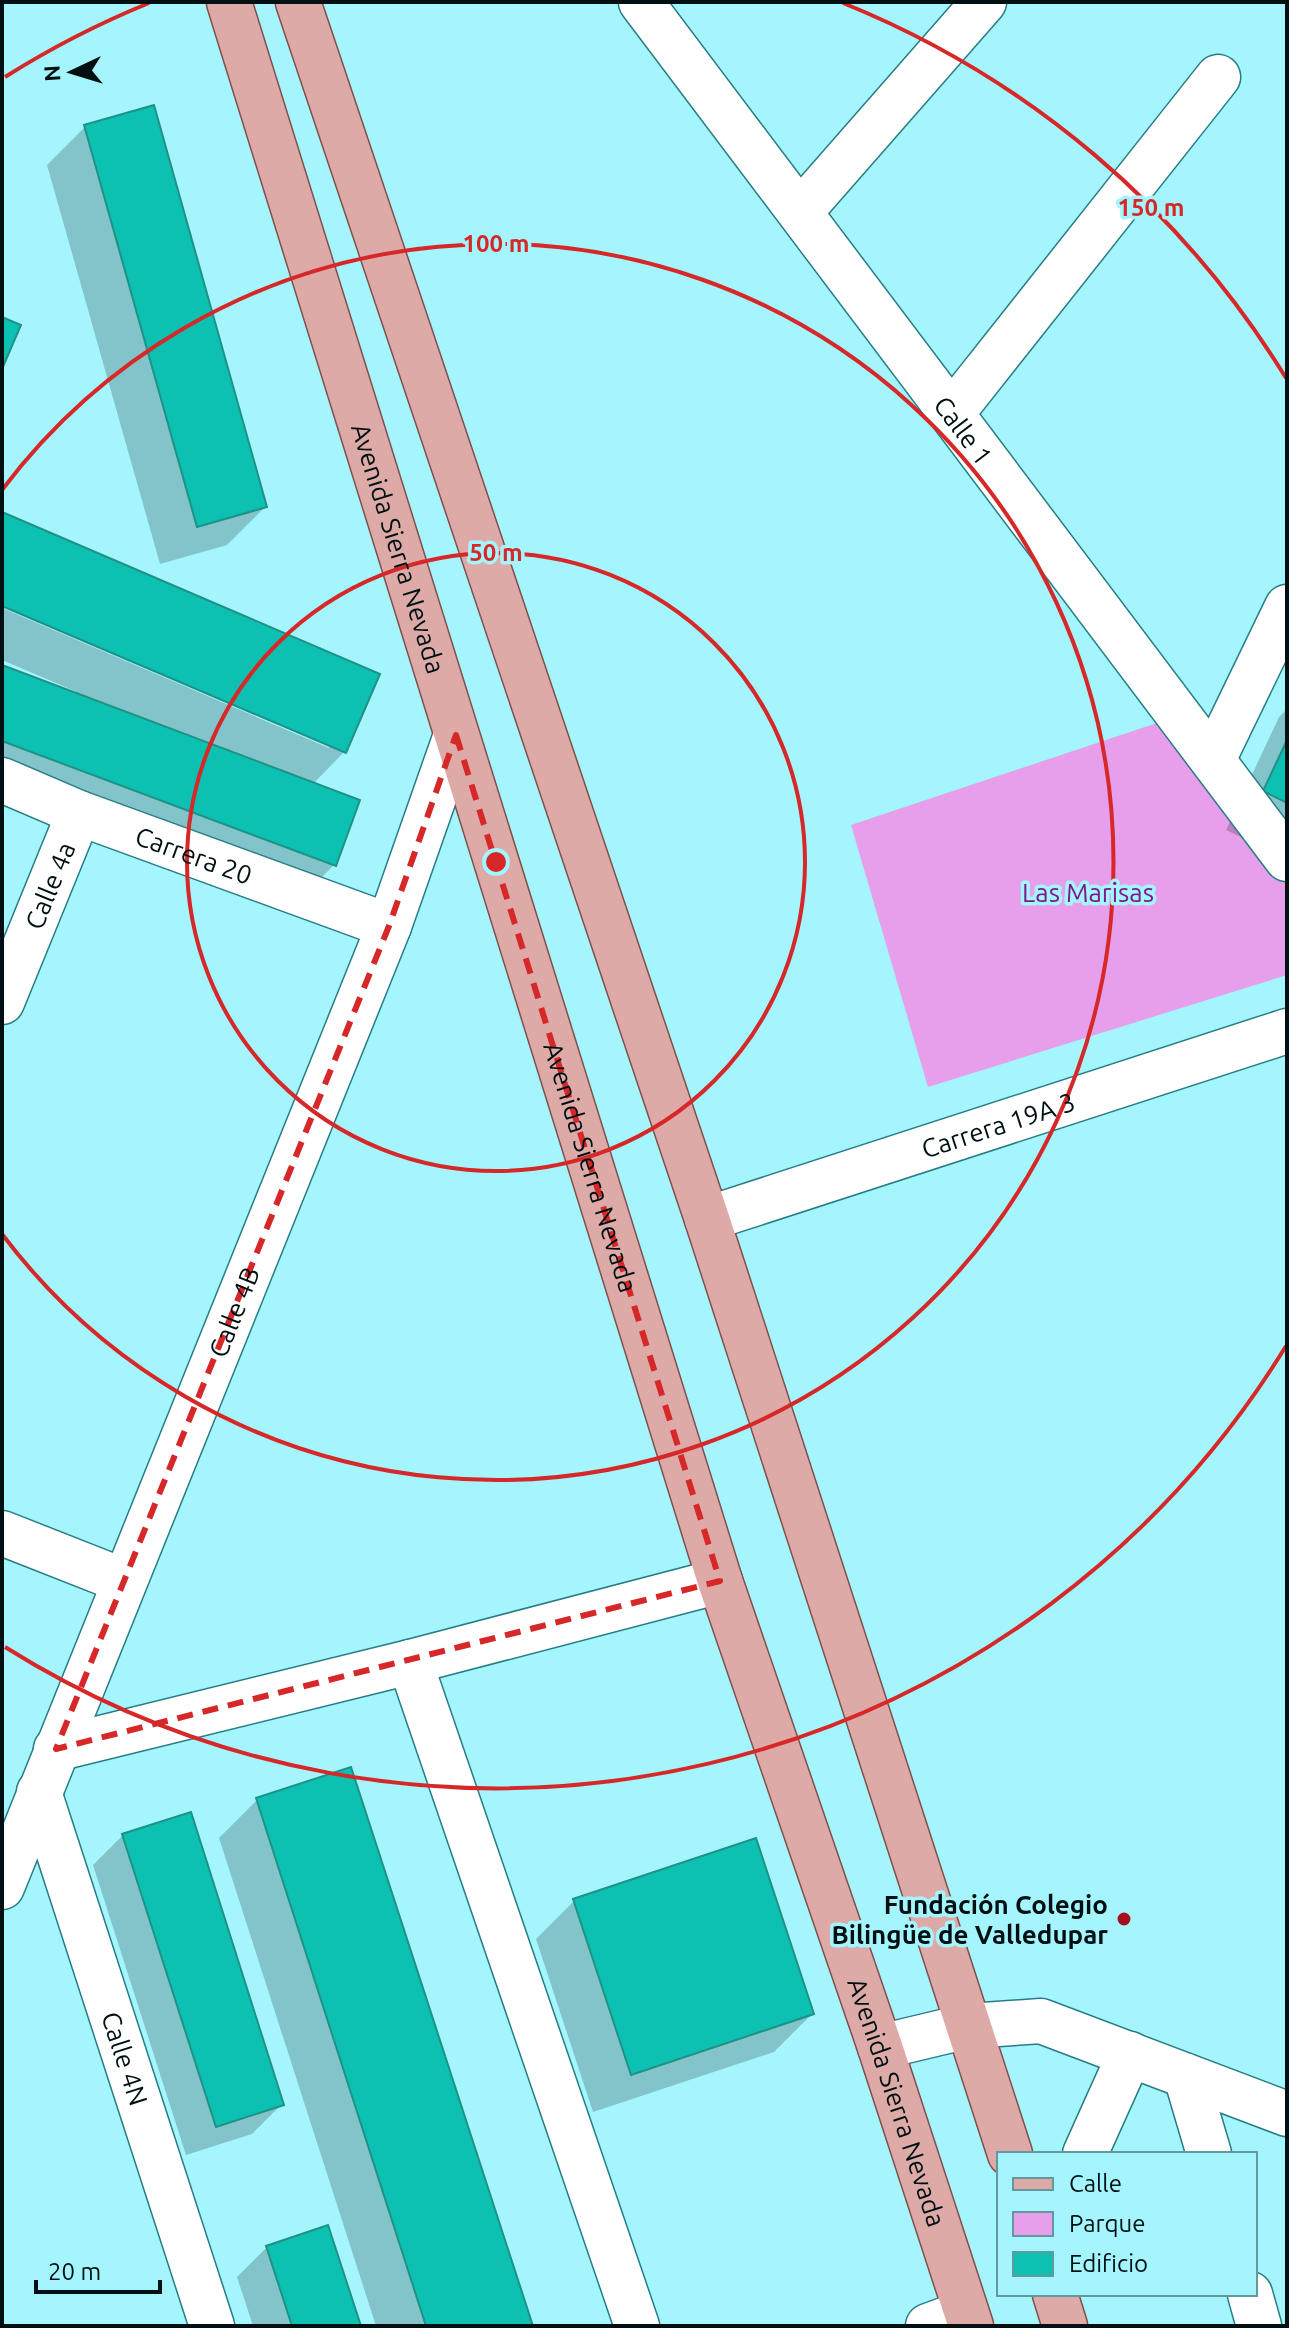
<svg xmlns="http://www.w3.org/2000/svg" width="1289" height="2328" viewBox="0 0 1289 2328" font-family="Ubuntu,sans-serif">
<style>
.green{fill:#e79fec}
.shadow{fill:#0003}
.building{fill:#0cc1b1;stroke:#1e9286;stroke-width:2}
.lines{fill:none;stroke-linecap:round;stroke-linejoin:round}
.minor-casing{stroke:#287d85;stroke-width:47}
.major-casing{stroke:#814f4c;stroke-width:47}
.minor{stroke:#fff;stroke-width:44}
.major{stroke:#ddaaa7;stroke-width:44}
.marked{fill:none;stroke:#d62828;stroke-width:6;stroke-dasharray:16 10;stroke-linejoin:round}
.ring{fill:none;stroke:#d62828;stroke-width:4}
.poi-dot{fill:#a70f1f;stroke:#a4f5fd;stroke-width:3}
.labels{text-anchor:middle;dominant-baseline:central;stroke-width:7;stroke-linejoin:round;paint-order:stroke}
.street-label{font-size:26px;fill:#001012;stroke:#a4f5fd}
.park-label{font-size:26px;fill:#82178c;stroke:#a4f5fd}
.poi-label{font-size:26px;font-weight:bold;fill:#001012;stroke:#a4f5fd;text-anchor:end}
.centre{fill:#d62828;stroke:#a4f5fd;stroke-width:4}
.ring-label{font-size:24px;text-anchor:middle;font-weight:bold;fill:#d62828;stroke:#a4f5fd;stroke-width:7;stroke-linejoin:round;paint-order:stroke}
</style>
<rect width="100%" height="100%" fill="#a4f5fd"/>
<path class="green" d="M1163,721L1287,884V975L928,1087L851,825Z"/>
<path class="shadow" d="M85,127L265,507L227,545L160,564L47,165Z
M2,514L344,752L313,784L358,801L334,865L296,903L2,793V667L76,695L77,692L2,660V608L329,748V744L2,604Z
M1287,709V858L1226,830L1279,717Z
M350,1769L531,2326H376L219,1838L257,1800Z
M123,1835L282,2104L252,2134L186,2155L93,1865Z
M574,1901L812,2014L774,2052L593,2112L536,1939Z
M267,2247L359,2326H253L237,2277Z"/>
<path class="building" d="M154,105L267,507L197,527L84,125Z
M2,317L21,325L2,369Z
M2,512L380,674L346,753L2,606Z
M2,665L360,800L336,866L2,741Z
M1287,740V803L1263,791Z
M351,1767L533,2326H426L256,1798Z
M191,1812L284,2105L216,2127L122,1834Z
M756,1838L814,2014L631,2075L573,1899Z
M328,2225L361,2326H292L266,2246Z"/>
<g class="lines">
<defs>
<g id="minor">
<path id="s1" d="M641,2L1287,859"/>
<path d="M800,212L984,2"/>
<path d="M952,413L1218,77"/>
<path d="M1213,760L1287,607"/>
<path id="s2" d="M2,780L79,813L389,926"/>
<path id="s3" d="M2,1002L79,813"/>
<path id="s4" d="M707,1219L1287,1031"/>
<path d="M2,1533L124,1581"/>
<path d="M410,1662L637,2326"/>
<path d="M56,1749L410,1662L720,1581"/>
<path id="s5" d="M39,1792L212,2326"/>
<path id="s6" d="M2,1887L389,926L456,735"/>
<path d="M880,2047L968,2026L1041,2021L1287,2114"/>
<path d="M1186,2076L1209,2154"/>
<path d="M1085,2154L1130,2054"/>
<path d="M1250,2294L1259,2326"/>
<path d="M928,2326L966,2312"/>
</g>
<g id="major">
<path id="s7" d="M229,2L720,1581L880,2047L971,2326"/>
<path d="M298,2L707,1219L1010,2154"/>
<path d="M1055,2294L1065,2326"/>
</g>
</defs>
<use href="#minor" class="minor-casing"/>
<use href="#major" class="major-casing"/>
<use href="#minor" class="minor"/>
<use href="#major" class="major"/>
</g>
<path class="marked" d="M456,735L720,1581L56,1749L389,926Z"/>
<g class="ring">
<circle cx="496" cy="862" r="309"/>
<path d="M2 490A618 618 0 1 1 2 1234"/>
<path d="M1286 1346A926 926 0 0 1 5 1647M5 77A926 926 0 0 1 149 3M843 3A926 926 0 0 1 1286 378"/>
</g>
<circle class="poi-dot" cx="1124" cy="1919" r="8"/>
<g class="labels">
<g class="street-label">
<text stroke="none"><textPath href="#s1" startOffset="536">Calle 1</textPath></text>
<text stroke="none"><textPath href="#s7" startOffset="572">Avenida Sierra Nevada</textPath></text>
<text stroke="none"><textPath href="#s2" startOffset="206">Carrera 20</textPath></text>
<text stroke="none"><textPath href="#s3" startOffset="126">Calle 4a</textPath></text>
<text stroke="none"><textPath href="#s4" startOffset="306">Carrera 19A 3</textPath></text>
<text stroke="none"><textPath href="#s7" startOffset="1220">Avenida Sierra Nevada</textPath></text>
<text stroke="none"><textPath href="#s6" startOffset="620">Calle 4B</textPath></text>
<text stroke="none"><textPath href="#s5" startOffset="280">Calle 4N</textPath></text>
<text stroke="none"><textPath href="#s7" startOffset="2204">Avenida Sierra Nevada</textPath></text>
</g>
<g class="park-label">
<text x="1088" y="892">Las Marisas</text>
</g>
<g class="poi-label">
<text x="1108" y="1904">Fundación Colegio<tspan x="1108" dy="30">Bilingüe de Valledupar</tspan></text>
</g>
</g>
<circle cx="496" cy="862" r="12" class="centre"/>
<g class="ring-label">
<text x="1151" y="216">150 m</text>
<text x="496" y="252">100 m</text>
<text x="496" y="561">50 m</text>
</g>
<rect width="1289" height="2328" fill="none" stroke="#001012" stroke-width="8"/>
<rect x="997" y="2152" width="260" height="144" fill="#a4f5fd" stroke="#62999f" stroke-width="2"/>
<rect x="1013" y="2178" width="40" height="12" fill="#ddaaa7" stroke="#62999f" stroke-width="2"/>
<text x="1069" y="2192" font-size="24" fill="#001012">Calle</text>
<rect x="1013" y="2212" width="40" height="24" fill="#e79fec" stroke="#62999f" stroke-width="2"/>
<text x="1069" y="2232" font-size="24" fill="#001012">Parque</text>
<rect x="1013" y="2252" width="40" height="24" fill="#0cc1b1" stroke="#62999f" stroke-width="2"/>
<text x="1069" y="2272" font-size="24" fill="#001012">Edificio</text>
<g transform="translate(72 72) rotate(266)" stroke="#a4f5fd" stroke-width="6" paint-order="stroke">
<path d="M0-6L14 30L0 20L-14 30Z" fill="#001012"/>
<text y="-12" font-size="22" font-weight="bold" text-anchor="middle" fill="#001012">N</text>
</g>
<path d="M36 2280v12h124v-12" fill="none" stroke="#001012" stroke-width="4"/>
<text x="48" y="2280" font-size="24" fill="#001012" stroke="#a4f5fd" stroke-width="6" paint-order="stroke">20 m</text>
</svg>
